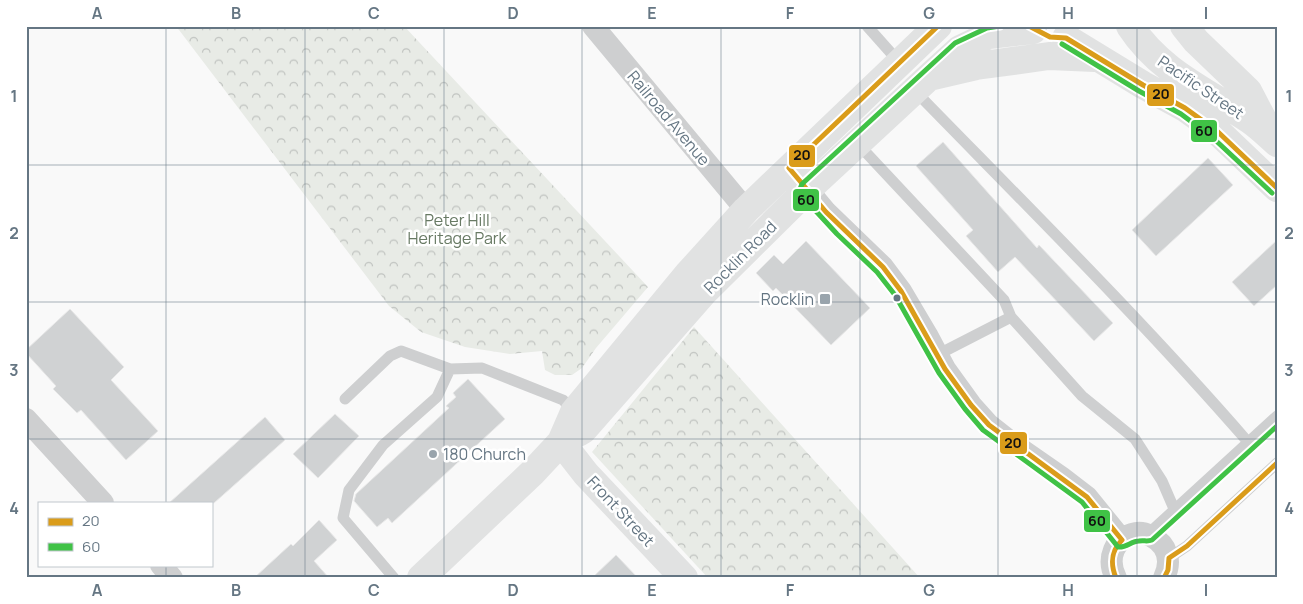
<svg xmlns="http://www.w3.org/2000/svg" width="1303" height="604" viewBox="0 0 1303 604" font-family="Manrope,sans-serif">
<style>
.forest{fill:url(#forest-crowns)}
.building{fill:#d0d2d3;stroke:#e8e8e8}
.lines{fill:none;stroke-linecap:round;stroke-linejoin:round}
.lane{stroke:#cecfd0;stroke-width:11}
.street{stroke:#cecfd0;stroke-width:22}
.secondary{stroke:#e1e2e2;stroke-width:28}
.bus-1-casing{stroke:#fff;stroke-width:9}
.bus-2-casing{stroke:#fff;stroke-width:9}
.bus-1{stroke:#da9c1a;stroke-width:5}
.bus-2{stroke:#40c246;stroke-width:5}
.grid{fill:none;stroke:#657683;stroke-width:1;stroke-opacity:0.55}
.bus-dot{fill:#657683;stroke:#fff;stroke-width:2}
.poi-dot{fill:#99a4ac;stroke:#fff;stroke-width:2}
.labels{text-anchor:middle;dominant-baseline:central;stroke-width:5;stroke-linejoin:round;paint-order:stroke}
.street-label{font-size:16px;fill:#657683;stroke:#fff}
.park-label{font-size:16px;fill:#687a64;stroke:#fff}
.poi-label{font-size:16px;fill:#657683;stroke:#fff;text-anchor:end}
.line-badge{stroke:#fff;stroke-width:2}
.pale-badge-label{font-size:14px;text-anchor:middle;font-weight:bold;fill:#111}
.neatline{fill:none;stroke:#657683;stroke-width:2}
.grid-label{font-size:16px;text-anchor:middle;font-weight:bold;fill:#657683}
</style>
<defs>
<pattern id="forest-crowns" width="20" height="18" patternUnits="userSpaceOnUse" patternTransform="scale(1.25)"><rect width="20" height="18" fill="#e8ebe6"/><path d="M2 6a3 3 0 1 1 6 0M12 15a3 3 0 1 1 6 0" fill="none" stroke="#c0c3c0"/></pattern>
</defs>
<rect width="100%" height="100%" fill="#f9f9f9"/>
<path class="forest" d="M176,26H404L648,287L596,348L582,368L572,375H555L545,370L542,351L510,354L465,347L421,332L389,306Z
M694,327L703,337L920,578H708L592,452Z"/>
<path class="building" d="M943,142L1037,248L1039,245L1113,323L1094,341L1015,257L998,272L966,236L973,230L916,166Z
M1208,158L1233,185L1156,256L1132,230Z
M1277,240V285L1254,306L1232,282Z
M806,241L870,308L831,345L776,288L773,291L756,273L774,255L783,264Z
M70,309L124,367L111,380L158,431L126,460L81,410L77,413L53,389L56,386L26,353V350Z
M468,379L505,419L392,523L388,518L377,527L354,501L356,494L449,408L446,406L456,397L453,393Z
M335,414L359,436L318,478L293,454Z
M265,417L285,440L214,503H169Z
M319,520L337,540L314,561L329,578H254L291,544L293,546Z
M616,555L638,578H592Z"/>
<g class="lines">
<path class="lane" d="M867,26L899,62
M914,90C1027,206 1142,320 1248,442
M858,144L1004,300L1011,317L937,355
M1011,317L1082,396L1135,439L1162,481L1175,511
M345,399L390,356L401,351L450,369
M1148,534L1277,416
M1169,558L1187,546L1277,463
M394,578L343,518L349,490L383,445L437,397L450,369L482,368L563,400L574,412"/>
<path class="street" d="M593,26L746,210
M796,176L826,212L883,267L901,291L927,335L945,369L971,405L989,425L1012,443L1061,477L1087,497L1122,540
M26,419L103,503
M161,565L172,578
M1116,578C1106,559 1114,537 1136,533C1141,532 1147,534 1151,536C1168,545 1172,561 1164,578"/>
<path class="secondary" d="M1130,26C1160,72 1206,91 1250,120C1260,127 1268,135 1277,143
M1184,26L1196,41L1248,91L1270,133
M1066,38L1143,85L1185,108L1217,131L1277,188
M933,76L976,66L1049,56L1095,58
M578,433L583,430L704,292L807,190L929,77L960,49L989,35L1033,30
M561,442L586,474L684,578
M421,578L533,472L561,442L574,412L688,274L746,210L938,26"/>
<defs>
<path id="bus-1" d="M938,26L789,168L826,212L883,267L901,291L945,369L971,405L989,425L1087,497L1122,540C1111,551 1110,563 1116,578
M1029,26L1050,37L1066,38L1143,85L1185,108L1217,131L1277,188
M1164,578L1168,570L1169,558L1187,546L1277,463"/>
<path id="bus-2" d="M1000,26L987,28L955,43L802,184L800,189L801,195L837,234L877,272L895,295L939,373L965,409L983,430L1082,502L1118,547C1127,548 1131,541 1139,541C1144,540 1147,542 1152,540L1277,426
M1062,44L1139,91L1181,114L1212,137L1272,193"/>
</defs>
<use href="#bus-1" class="bus-1-casing"/>
<use href="#bus-2" class="bus-2-casing"/>
<use href="#bus-1" class="bus-1"/>
<use href="#bus-2" class="bus-2"/>
</g>
<path class="grid" d="M166,26V503M305,26V578M444,26V578M582,26V578M721,26V578M860,26V578M998,26V578M1137,26V578M26,165H1277M26,302H1277M26,439H1277M166,565V578"/>
<circle class="bus-dot" cx="897" cy="298" r="4.5"/>
<g class="poi-dot">
<rect x="819" y="293" width="12" height="12" rx="2.5"/>
<circle cx="433" cy="454" r="5"/>
</g>
<g class="labels">
<g class="street-label">
<text transform="translate(1201 87) rotate(34)">Pacific Street</text>
<text transform="translate(669 118) rotate(50)">Railroad Avenue</text>
<text transform="translate(740 257) rotate(-45)">Rocklin Road</text>
<text transform="translate(621 511) rotate(47)">Front Street</text>
</g>
<g class="park-label">
<text x="457" y="220">Peter Hill<tspan x="457" dy="18">Heritage Park</tspan></text>
</g>
<g class="poi-label">
<text x="814" y="299">Rocklin</text>
<text x="443" y="454" text-anchor="start">180 Church</text>
</g>
</g>
<g class="line-badge">
<rect x="1146" y="83" width="29" height="24" rx="5" fill="#da9c1a"/>
<rect x="1190" y="119" width="28" height="24" rx="5" fill="#40c246"/>
<rect x="788" y="144" width="28" height="24" rx="5" fill="#da9c1a"/>
<rect x="792" y="188" width="28" height="24" rx="5" fill="#40c246"/>
<rect x="999" y="431" width="29" height="24" rx="5" fill="#da9c1a"/>
<rect x="1083" y="509" width="28" height="24" rx="5" fill="#40c246"/>
</g>
<g class="pale-badge-label">
<text x="1161" y="99">20</text>
<text x="1204" y="136">60</text>
<text x="802" y="160">20</text>
<text x="806" y="205">60</text>
<text x="1013" y="448">20</text>
<text x="1097" y="526">60</text>
</g>
<rect width="1303" height="604" fill="none" stroke="#ffffff" stroke-width="55"/>
<rect x="38" y="502" width="175" height="65" fill="#ffffff" stroke="#c1c8cd"/>
<rect x="48" y="518" width="25" height="8" fill="#da9c1a" stroke="#c1c8cd"/>
<text x="82" y="526" font-size="15" fill="#657683">20</text>
<rect x="48" y="543" width="25" height="8" fill="#40c246" stroke="#c1c8cd"/>
<text x="82" y="552" font-size="15" fill="#657683">60</text>
<rect x="28" y="28" width="1248" height="548" class="neatline"/>
<g class="grid-label">
<text x="97" y="19">A</text>
<text x="236" y="19">B</text>
<text x="374" y="19">C</text>
<text x="513" y="19">D</text>
<text x="652" y="19">E</text>
<text x="790" y="19">F</text>
<text x="929" y="19">G</text>
<text x="1068" y="19">H</text>
<text x="1206" y="19">I</text>
<text x="14" y="102">1</text>
<text x="1289" y="102">1</text>
<text x="14" y="239">2</text>
<text x="1289" y="239">2</text>
<text x="14" y="376">3</text>
<text x="1289" y="376">3</text>
<text x="14" y="514">4</text>
<text x="1289" y="514">4</text>
<text x="97" y="596">A</text>
<text x="236" y="596">B</text>
<text x="374" y="596">C</text>
<text x="513" y="596">D</text>
<text x="652" y="596">E</text>
<text x="790" y="596">F</text>
<text x="929" y="596">G</text>
<text x="1068" y="596">H</text>
<text x="1206" y="596">I</text>
</g>
</svg>
